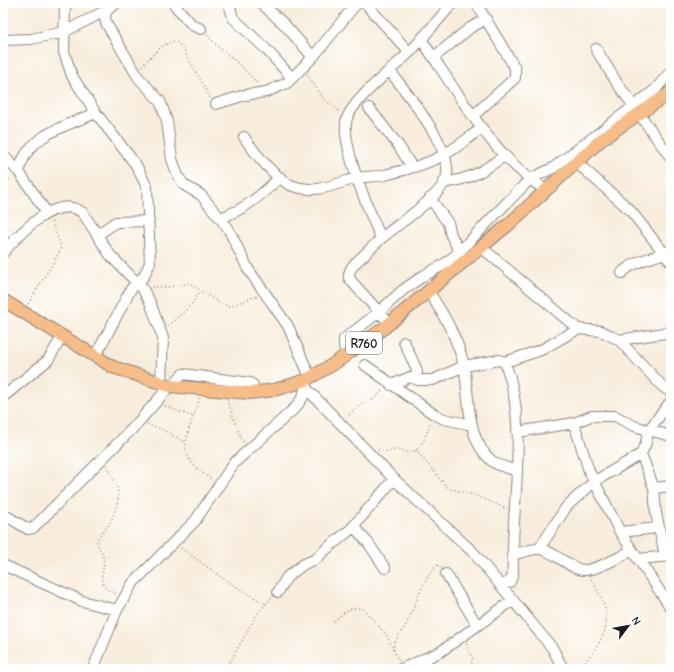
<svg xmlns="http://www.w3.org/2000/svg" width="674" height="672" viewBox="0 0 674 672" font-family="'Comic Neue',sans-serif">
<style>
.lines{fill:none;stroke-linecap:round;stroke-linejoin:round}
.minor-casing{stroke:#8a847c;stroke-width:12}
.major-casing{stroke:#8a847c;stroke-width:14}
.path{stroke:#8a847c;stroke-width:1.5;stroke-dasharray:1 3;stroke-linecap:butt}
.minor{stroke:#fff;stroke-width:10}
.major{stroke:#f7bd88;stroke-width:12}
.labels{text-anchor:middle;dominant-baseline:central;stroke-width:3.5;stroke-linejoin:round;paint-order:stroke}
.shield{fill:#fff;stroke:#606060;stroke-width:1}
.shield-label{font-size:13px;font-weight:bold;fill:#1c1c1c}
</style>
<rect width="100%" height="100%" fill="#fff"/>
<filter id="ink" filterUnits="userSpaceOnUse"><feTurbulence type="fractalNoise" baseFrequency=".025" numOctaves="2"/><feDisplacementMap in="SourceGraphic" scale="8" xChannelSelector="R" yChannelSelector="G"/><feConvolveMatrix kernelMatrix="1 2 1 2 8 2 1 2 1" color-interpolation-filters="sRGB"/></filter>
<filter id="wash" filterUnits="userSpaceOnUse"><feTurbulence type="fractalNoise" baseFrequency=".012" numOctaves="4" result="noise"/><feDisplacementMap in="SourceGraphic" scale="16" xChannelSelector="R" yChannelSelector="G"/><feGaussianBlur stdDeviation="0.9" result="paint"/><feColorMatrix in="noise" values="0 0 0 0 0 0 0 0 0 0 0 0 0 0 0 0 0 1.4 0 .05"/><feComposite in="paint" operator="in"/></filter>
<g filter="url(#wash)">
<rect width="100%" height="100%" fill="#f8eddc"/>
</g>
<g filter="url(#ink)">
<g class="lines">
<defs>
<path id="minor" d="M65,3L64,52L72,76L96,113L136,165L147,187L150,263L144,276L131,289L95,357
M117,3C108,9 103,11 106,23L138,77L160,101L167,121L172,159L178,176L184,185L201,195L228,228L248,269L288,326L310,377
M173,3L192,25L201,29
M233,3L230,7L233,18L266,49L292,78
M261,3L285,25L313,57
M365,3L409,52
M421,39C457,91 492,157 546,190
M3,40L31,39L64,32L105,11
M596,49L617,83L671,158
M434,57L470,28L486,19
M390,71C406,93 456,151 446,179C439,198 399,223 383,237C377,242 371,248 365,254C358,261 348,267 349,278L353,283L390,324
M216,104L245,95L266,92L287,83L313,57L357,3
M369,108L398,145L412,167
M474,115L515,78V68L476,3
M244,137C254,152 276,180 293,186C318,195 335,183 358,178C367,176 376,177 385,175C400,171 417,167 431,161C450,154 466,139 482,128
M3,155L19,172
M576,162L630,210L671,262
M443,183C471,179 482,172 504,156
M430,198L448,223L451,235L462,257
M47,213L19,172C26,135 66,126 96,113
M220,218C246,209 260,196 280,177
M97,235L116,222L149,221
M381,238C369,211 343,151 346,122C349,102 396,66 411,51C425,35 439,19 453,3
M481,247L578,329L601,331L619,340L663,387L671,392
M3,253C18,235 57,192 83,213L110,255L142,288L150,302L163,338L161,382
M622,273C634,260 655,258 671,250
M429,292C444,315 458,339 464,366C470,396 465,439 492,461C498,466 509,468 517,471
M619,340L671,332
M404,342L416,368L417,372L414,377
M347,356L344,346V339L379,312L403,290L423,276L443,265L457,254L530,179L553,168L655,90L671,71
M505,362L541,350L578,329
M365,365L432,413L444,419L472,425
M391,385L410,377L418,380H433L464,366L499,360L505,362C530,429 510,505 513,574L510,582L500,585
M175,386L178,379L183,374L250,383L253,385L255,393
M306,388L394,479L474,553L553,649L563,669
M3,397L48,360L62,337
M574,423L589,471L620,532L671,608
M517,432L574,423L591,416H615L634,426L671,436
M641,454L654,488L656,513L665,556
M654,488L671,486
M3,514L28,529L33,528L133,428L170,386
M354,527L369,544L385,568
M620,532L658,528
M539,549L567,506L595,481L641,454L646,443L648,431L671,401
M512,555C520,553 532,548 540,549C555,551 572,571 585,570C599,569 619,557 631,551
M638,559L671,556
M3,565L82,601L117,610
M446,574L474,620L476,626
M278,592L287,577L304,564L316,559L324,551L351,529L394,479
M423,659L430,669
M93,669L117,610L133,583L195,521L234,463L295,408L303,397L306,384
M401,669L440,652L512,601"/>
<path id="major" d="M3,300L113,367L170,386L249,393L274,390L291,385L306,380L332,365L384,328L508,225L602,139L671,92"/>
</defs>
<use href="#minor" class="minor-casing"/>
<use href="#major" class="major-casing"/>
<path class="path" d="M207,35L218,47L239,64L259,85
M142,66C151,57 162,43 175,41L182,47L211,99
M307,74L323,98L341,113
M3,185L12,177
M152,287H168L189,283L221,304L230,306L257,296
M28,304L59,253L61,246L51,220
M168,326L190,306L200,291
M200,398C189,435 169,454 212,479
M227,400L237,428L244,443
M165,406L194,417
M346,417L361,404L371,401L384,389
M147,424L161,429L185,442
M378,450C385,452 389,451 396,450C401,450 406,453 412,452C423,449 427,431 431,421
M416,450L446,486L451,489L475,495L507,509
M107,465C111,475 119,486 118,497C118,505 112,520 108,526C105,530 100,534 98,538C95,545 101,549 103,556C108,571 90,584 117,594
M181,548L224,579L265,604
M334,621C343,613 353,604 364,610L386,634L399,661
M467,644L466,646L473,659L468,669
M393,650C396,634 401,635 407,623C416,604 422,579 438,565L441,568
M226,669L257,614L272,597
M580,669C610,631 616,620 590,577"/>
<use href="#minor" class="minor"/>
<use href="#major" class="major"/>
</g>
</g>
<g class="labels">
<rect class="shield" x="346" y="332" width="36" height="22" rx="3"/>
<g class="shield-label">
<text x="364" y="343">R760</text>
</g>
</g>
<rect width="674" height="672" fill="none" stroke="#fff" stroke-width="16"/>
<g transform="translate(628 626) rotate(58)" stroke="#ffffff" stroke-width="3" paint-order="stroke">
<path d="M0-3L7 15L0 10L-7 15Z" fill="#1c1c1c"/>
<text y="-6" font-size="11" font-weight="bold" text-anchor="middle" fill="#1c1c1c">N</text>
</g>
</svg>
